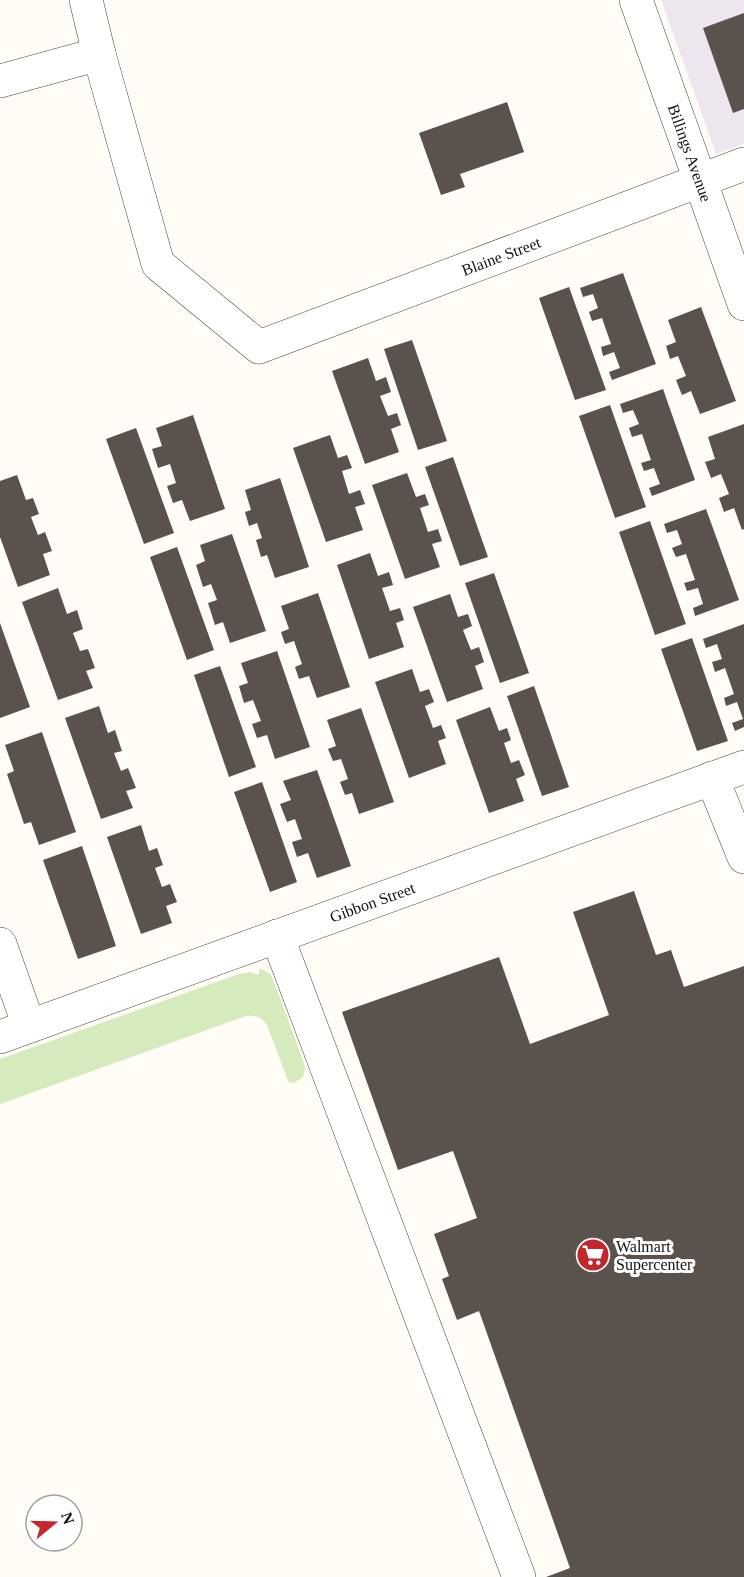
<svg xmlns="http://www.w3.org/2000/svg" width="744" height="1577" viewBox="0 0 744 1577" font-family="'Times New Roman',serif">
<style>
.industrial{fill:#eee6ef}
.green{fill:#d5ebbd}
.building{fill:#5a524d}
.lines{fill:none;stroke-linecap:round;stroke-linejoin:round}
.minor-casing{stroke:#444;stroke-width:34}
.minor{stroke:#fff;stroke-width:33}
.labels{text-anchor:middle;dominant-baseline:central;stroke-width:6;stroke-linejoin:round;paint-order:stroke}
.street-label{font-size:16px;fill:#111;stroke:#fff}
.poi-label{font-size:16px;fill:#111;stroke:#fff;text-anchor:start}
</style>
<rect width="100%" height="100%" fill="#fffdf5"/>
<path class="industrial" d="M661,0H744V144L716,154Z"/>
<path class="green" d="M260,968L270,974L273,979L303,1060L305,1069L303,1077L294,1083L289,1082L287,1078L267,1025C261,1017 256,1015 246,1016L0,1104V1059L239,974L250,972L258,975Z"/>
<path class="building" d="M744,13V109L733,113L703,28Z
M507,102L524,152L460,174L465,187L441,195L419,133Z
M623,273L656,364L612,380L609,372L620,368L614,352L603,356L601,347L611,344L602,318L592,321L589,312L598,308L593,294L583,297L580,288Z
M569,287L606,390L575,400L539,298Z
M701,307L736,401L700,414L691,391L682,395L676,380L686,376L678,356L670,359L666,346L676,342L668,320Z
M412,340L447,441L418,450L384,349Z
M368,358L376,381L386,377L391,392L380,396L388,416L397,413L401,425L391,429L399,452L365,464L332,371Z
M663,389L695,480L652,496L649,488L660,484L654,468L644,471L641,463L651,460L642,434L632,437L629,428L639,424L633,410L623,413L620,404Z
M610,405L646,507L615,518L579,416Z
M193,415L225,509L190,521L182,500L173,503L167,486L176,483L170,464L158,468L152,449L162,446L156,428Z
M744,424V529L742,530L734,508L724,512L719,498L729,494L721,474L711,478L705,462L715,459L708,437Z
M136,428L174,533L144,544L106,439Z
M330,435L338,458L347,455L352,468L342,471L349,494L360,490L365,504L355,507L363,530L326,542L293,448Z
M453,457L488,557L460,566L425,467Z
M407,473L416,497L425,494L429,505L420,508L428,532L438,529L442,541L432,544L440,567L405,579L372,485Z
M17,475L26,500L33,498L39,514L31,517L38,535L45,532L52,551L43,554L50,575L18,587L0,537V481Z
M280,478L309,567L275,578L267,555L261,557L256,540L262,538L257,523L249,526L245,512L251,510L245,490Z
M706,509L739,600L695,616L693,608L703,604L698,588L687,591L684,583L695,580L686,554L676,557L672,548L682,544L677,530L667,533L664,524Z
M650,521L686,624L655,635L619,532Z
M232,534L266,631L230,643L223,622L215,625L208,603L217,600L211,584L203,587L196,565L205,561L200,545Z
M177,547L214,650L187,660L150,557Z
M370,553L378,576L389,572L393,585L382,588L390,611L400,608L404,620L396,623L404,647L369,659L337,565Z
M494,573L529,673L500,683L465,583Z
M58,588L67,614L77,610L83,629L73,633L80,651L88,649L95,668L86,671L93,688L58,700L22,602Z
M318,593L350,687L317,698L309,676L299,679L295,667L302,664L294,641L285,644L281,632L289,629L281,606Z
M450,594L458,617L468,614L472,626L463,630L471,650L479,647L484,662L475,666L483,689L447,702L413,607Z
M0,623L30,707L0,718Z
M744,624V727L735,731L732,723L743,719L737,702L726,706L724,698L734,694L725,668L715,672L712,662L722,659L717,644L706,648L703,639Z
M692,638L728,741L697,751L661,649Z
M277,651L310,747L275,759L267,735L257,738L252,724L261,721L253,700L244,703L239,686L248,683L241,663Z
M220,666L256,767L229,777L194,675Z
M412,669L420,692L429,689L434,702L425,706L433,728L441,725L446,738L438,741L446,764L409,778L375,682Z
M534,686L569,787L542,796L507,696Z
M99,706L108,733L115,730L122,751L114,753L121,771L128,768L136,788L126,791L133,808L101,819L65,718Z
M490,707L499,731L507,728L511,740L504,743L511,763L519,760L525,775L516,779L524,801L489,813L456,720Z
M361,708L394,802L359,814L352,793L345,795L340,782L348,779L341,759L333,761L328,749L336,746L327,720Z
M42,732L76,832L39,845L31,822L24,824L7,774L14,771L5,745Z
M317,770L351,866L317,878L308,853L297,857L292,842L302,839L295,819L287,822L280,804L291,800L283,781Z
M262,782L297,882L270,892L234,792Z
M141,825L149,851L157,848L163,865L155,868L162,887L170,884L177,902L166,906L172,923L141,934L107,837Z
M82,846L116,946L78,959L43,860Z
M634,891L656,955L671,950L684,987L744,966V1577H546L570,1568L479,1311L457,1320L442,1279L449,1276L434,1234L477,1218L453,1151L398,1170L342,1012L499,957L530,1044L609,1015L573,912Z"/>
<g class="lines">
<defs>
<g id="minor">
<path id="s1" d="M86,0L99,54L158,264L259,347L744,164"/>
<path id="s2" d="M636,0L744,304"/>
<path d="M0,81L99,54"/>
<path d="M712,778L744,857"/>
<path d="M277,936L519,1577"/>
<path d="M0,944L29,1026"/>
<path id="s3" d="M0,1037L744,767"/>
</g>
</defs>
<use href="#minor" class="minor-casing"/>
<use href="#minor" class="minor"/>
</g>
<defs>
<symbol id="supermarket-disc" viewBox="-11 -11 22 22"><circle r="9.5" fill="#c4262e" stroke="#fff"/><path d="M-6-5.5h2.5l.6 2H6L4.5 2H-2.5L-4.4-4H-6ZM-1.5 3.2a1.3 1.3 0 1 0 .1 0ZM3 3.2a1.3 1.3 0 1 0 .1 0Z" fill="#fff"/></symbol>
</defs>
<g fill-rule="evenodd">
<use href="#supermarket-disc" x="574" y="1236" width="38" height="38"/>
</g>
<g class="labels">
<g class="street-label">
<text stroke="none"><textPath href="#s2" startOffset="162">Billings Avenue</textPath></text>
<text stroke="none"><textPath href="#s1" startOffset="663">Blaine Street</textPath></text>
<text stroke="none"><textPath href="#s3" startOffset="396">Gibbon Street</textPath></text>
</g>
<g class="poi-label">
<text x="616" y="1246">Walmart<tspan x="616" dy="18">Supercenter</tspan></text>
</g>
</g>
<g transform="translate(54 1523) rotate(71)"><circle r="28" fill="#ffffff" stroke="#a0a0a0" stroke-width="1.5"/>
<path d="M0-4.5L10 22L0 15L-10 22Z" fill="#c4262e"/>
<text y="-9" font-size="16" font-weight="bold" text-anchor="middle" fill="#111111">N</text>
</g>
</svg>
